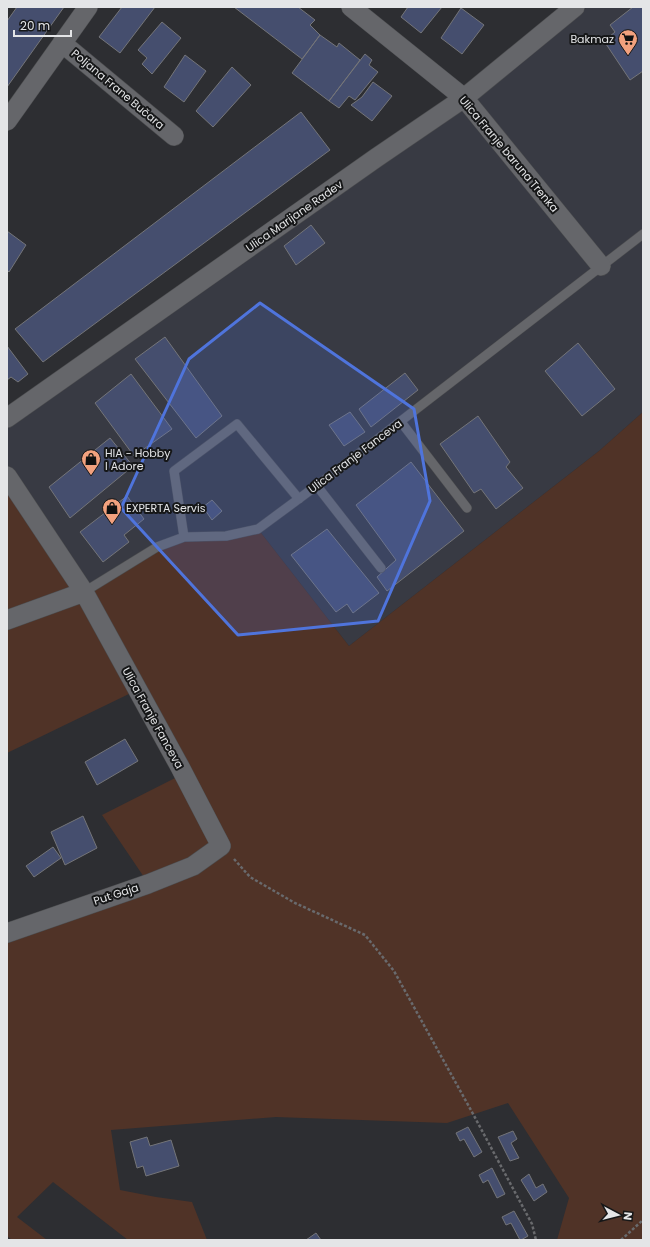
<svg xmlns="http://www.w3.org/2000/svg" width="650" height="1247" viewBox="0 0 650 1247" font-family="Poppins,sans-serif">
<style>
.built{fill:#383a43}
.green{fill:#503327}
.building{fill:#454e6e;stroke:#747579}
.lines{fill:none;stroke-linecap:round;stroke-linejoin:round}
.service-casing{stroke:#4c4d4f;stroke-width:10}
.minor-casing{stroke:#4c4d4f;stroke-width:20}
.path{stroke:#696a6d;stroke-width:2.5;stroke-dasharray:3 2;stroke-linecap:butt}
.service{stroke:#65666a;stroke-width:9}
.minor{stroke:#65666a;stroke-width:19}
.marked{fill:#4f74dc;fill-opacity:0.2;stroke:#4f74dc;stroke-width:3;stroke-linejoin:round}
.labels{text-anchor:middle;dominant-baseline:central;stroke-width:4;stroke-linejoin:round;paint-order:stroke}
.poi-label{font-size:11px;fill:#e4e5e7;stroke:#161718;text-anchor:start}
.street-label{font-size:11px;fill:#e4e5e7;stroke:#161718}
</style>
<rect width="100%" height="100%" fill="#2d2e32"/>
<path class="built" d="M587,7H643V412L599,451L349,646L258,529L84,592L7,476V418L464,98Z"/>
<path class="green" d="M643,412V1240H557L569,1198L508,1103L447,1123L276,1117L111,1130L120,1190L156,1197L192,1202L207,1240H128L53,1182L17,1217L47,1240H12L7,1236V933L148,883L102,815L181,775L133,692L7,753V476L84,592L184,537L258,529L349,646L599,451Z"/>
<path class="building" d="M17,7H64L7,87V21Z
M122,7H155L120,53L99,37Z
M234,7H298L315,20L310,25L320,35L302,59Z
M408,7H442L421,33L401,17Z
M633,7H643V71L630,80L604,41L615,32L610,25Z
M461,8L484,25L462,54L441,38Z
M162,22L181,38L152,74L142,64L147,58L138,50Z
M320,35L337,47L339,43L360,60L329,101L292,73Z
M365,54L372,60L369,65L378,72L355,100L349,96L339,108L329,101Z
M185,55L206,71L184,102L164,87Z
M232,67L251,85L213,127L196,111Z
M373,82L392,96L372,121L351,105L362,97Z
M301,112L330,150L43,362L15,329Z
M311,225L325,243L296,265L284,246Z
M7,231L26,245L9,272L7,270Z
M165,337L222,416L196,438L135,359Z
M578,343L615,389L582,416L545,371Z
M7,346L28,374L18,382L11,377L7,380Z
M405,373L418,390L371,427L359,409Z
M131,374L172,429L134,456L95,403Z
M350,412L365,432L344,446L329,425Z
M478,416L510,462L506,467L523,488L496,509L481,489L474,493L440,444Z
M110,438L133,466L70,518L49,487Z
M411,462L464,531L387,591L377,577L396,560L356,505Z
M127,496L144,519L124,535L129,542L103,562L80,532Z
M212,500L222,511L212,520L203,507Z
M327,529L379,593L353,613L347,604L336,612L291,555Z
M125,739L138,761L97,785L85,762Z
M83,816L97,848L65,865L51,832Z
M53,847L61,858L34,877L26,866Z
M468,1127L482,1152L474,1157L464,1139L460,1141L456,1133Z
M513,1131L517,1139L511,1143L519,1158L510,1161L498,1137Z
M147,1137L150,1146L171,1140L179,1166L146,1176L143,1166L137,1168L130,1142Z
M492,1168L505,1194L497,1198L488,1180L483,1183L479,1175Z
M529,1174L536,1188L543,1184L547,1192L534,1201L521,1180Z
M514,1211L528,1236L521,1240H520L511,1223L506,1225L502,1217Z
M316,1233L321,1240H306Z"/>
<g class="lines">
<defs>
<path id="service" d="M401,422L467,508
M317,486L381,568
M184,537L174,471L237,424L299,499
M84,592L157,547L184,537L226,536L258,529L331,475L643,234"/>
<path id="minor" d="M351,7L464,98L601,266
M62,43L174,136
M7,121L88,7
M7,418L376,158L464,98L575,7
M7,476L84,592L180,767L221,846L193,866L148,884L7,933
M7,620L84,592"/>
</defs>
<use href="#service" class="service-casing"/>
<use href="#minor" class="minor-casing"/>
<path class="path" d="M234,859L250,877L295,903L365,935L394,971L472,1112L532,1224L536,1240
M621,1240L643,1220"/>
<use href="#service" class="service"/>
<use href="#minor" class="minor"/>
</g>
<path class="marked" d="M260,303L414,409L430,501L378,621L238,635L121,508L189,359Z"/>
<defs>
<symbol id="supermarket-pin" viewBox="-11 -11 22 30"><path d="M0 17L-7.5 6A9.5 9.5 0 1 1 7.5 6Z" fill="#f2a17e" stroke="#161718"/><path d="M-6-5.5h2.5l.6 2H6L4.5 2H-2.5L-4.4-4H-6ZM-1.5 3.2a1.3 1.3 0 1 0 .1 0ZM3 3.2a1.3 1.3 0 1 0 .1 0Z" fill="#111"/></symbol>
<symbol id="shop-pin" viewBox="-11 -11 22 30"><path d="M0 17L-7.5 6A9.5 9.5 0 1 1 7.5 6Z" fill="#f2a17e" stroke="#161718"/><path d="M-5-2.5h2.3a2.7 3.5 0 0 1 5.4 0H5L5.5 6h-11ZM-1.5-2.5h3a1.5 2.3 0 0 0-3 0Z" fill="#111"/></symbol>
</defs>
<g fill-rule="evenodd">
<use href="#supermarket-pin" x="617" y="28" width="22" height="30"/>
<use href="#shop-pin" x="80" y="448" width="22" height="30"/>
<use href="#shop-pin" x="101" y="497" width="22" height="30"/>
</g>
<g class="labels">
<g class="poi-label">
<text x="614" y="39" text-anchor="end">Bakmaz</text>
<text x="105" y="453">HIA - Hobby<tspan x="105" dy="13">I Adore</tspan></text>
<text x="126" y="508">EXPERTA Servis</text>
</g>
<g class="street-label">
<text transform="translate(118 89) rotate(40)">Poljana Frane Bučara</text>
<text transform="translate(509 154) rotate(50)">Ulica Franje baruna Trenka</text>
<text transform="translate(294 216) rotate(-35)">Ulica Marijane Radev</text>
<text transform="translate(355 456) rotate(-37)">Ulica Franje Fanceva</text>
<text transform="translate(153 718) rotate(61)">Ulica Franje Fanceva</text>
<text transform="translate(116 894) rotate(-18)">Put Gaja</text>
</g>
</g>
<rect width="650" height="1247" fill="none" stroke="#e4e5e7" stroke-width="16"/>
<g transform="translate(618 1215) rotate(97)" stroke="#161718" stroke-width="3" paint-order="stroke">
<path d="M0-3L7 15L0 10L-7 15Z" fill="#e4e5e7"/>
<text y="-6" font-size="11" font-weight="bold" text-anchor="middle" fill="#e4e5e7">N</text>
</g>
<path d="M14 30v6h57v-6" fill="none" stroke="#e4e5e7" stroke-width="2"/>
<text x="20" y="30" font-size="12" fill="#e4e5e7" stroke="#161718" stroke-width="3" paint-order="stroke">20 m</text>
</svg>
